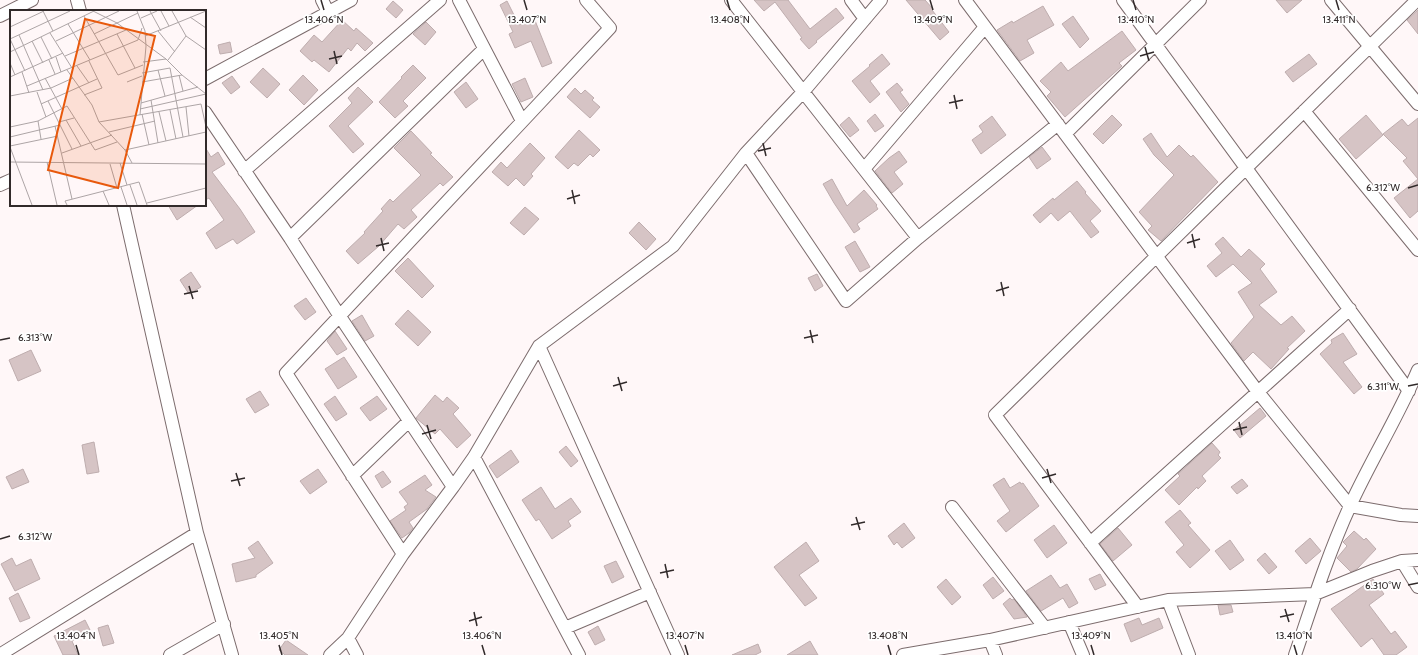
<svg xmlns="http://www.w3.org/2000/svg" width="1418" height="655" viewBox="0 0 1418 655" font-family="Cabin,sans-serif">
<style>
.building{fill:#d6c4c5;stroke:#beadae}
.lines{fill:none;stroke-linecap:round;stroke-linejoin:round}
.street-casing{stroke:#7c6c6d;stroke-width:14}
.street{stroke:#fff;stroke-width:12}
.ticks{fill:none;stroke:#312a2a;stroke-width:1.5}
.inset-road{fill:none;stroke:#ada5a6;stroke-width:1}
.view{fill:#e8590c;fill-opacity:0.15;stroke:#e8590c;stroke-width:2}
.inset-edge{fill:none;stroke:#312a2a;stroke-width:2}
.ticks-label{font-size:10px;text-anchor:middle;fill:#312a2a;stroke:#fff;stroke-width:3.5;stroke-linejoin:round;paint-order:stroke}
</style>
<rect width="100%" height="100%" fill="#fff7f8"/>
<path class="building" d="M754,0H788L810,29L836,8L844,18L816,41L817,42L809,49L800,39L802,38L775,2L764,11Z
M906,0H925L933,9L932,10L949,32L940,40Z
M1276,0H1302L1287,13Z
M393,1L403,10L396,18L386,9Z
M507,1L519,25L534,18L552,63L542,67L531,41L515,48L509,34L513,32L500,5Z
M1043,6L1054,25L1027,40L1034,53L1020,61L997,30L1012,21L1013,23Z
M1418,10V34L1407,20Z
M1073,16L1089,39L1080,48L1062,24Z
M342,20L354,31L356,28L373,43L365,51L357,43L351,51L348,48L329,72L314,60L312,62L300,51L314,35L322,42Z
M426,22L436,32L425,45L413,34Z
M1122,31L1136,50L1119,63L1122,66L1065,117L1047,96L1051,92L1040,81L1061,62L1068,71Z
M230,42L232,52L220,54L218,45Z
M882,54L890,64L870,81L880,94L870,103L852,81L870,66L869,65Z
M1309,54L1317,64L1293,82L1285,72Z
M413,65L426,78L403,101L408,106L395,118L379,102L402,78L401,77Z
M263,68L280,84L267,98L250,82Z
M303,75L318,90L304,105L289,90Z
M232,76L240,87L231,94L222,83Z
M525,78L533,97L521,102L512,84Z
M466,82L478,99L466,108L454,92Z
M897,83L903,90L900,92L909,104L901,112L886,92Z
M358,87L373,102L348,126L364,144L353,153L329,126L352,103L348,98Z
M575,88L581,94L585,90L594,98L592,100L600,107L590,118L567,97Z
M875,114L884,126L875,132L867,121Z
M1112,115L1122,125L1103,144L1093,134Z
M1366,115L1383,135L1356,159L1339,139Z
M992,116L1006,135L981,154L972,140L983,132L979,126Z
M849,117L859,130L850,137L840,125Z
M1418,118V211L1410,218L1394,198L1418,179L1403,161L1407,158L1383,134L1402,119L1408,126Z
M579,130L600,150L593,157L590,154L578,166L574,163L568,169L555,157Z
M411,131L432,153L430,154L453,177L443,186L440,183L411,210L417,217L404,229L398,224L379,246L358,264L346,251L365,233L364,232L383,211L381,209L390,199L393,202L421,175L394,148Z
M1151,133L1167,157L1179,145L1191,157L1193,155L1218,182L1161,241L1148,230L1152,226L1139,212L1174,175L1154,155L1143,139Z
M530,143L545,158L531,174L533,176L524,186L516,178L508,186L492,172L501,162L507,168Z
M205,147L211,157L218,152L225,164L212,172L240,209L255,232L237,244L233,239L216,249L206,233L224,220L209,198L205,200Z
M1042,147L1051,159L1037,169L1029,157Z
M899,151L907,162L894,172L903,184L892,193L875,171L889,158Z
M832,179L847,206L864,190L877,205L876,206L878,209L857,224L860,229L854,233L834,203L823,184Z
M1077,181L1086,192L1085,193L1101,211L1090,221L1099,232L1091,238L1070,211L1058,221L1051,213L1040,223L1033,215L1053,198L1054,200Z
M168,205H198L177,220Z
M525,207L539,219L524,235L510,223Z
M639,222L656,239L646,250L629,233Z
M1223,237L1241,257L1249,249L1265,264L1260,269L1277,292L1259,305L1281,325L1292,316L1305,331L1287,348L1289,349L1271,369L1253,352L1244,361L1231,343L1254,317L1238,292L1252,283L1233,264L1216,277L1207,266L1222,253L1215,244Z
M855,241L870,267L860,272L845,247Z
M408,258L434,286L422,298L395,271Z
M191,272L201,287L189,294L180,280Z
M817,274L823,286L815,291L808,278Z
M306,298L316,312L305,320L294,306Z
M408,310L431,332L418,346L395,324Z
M362,315L374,336L365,341L352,321Z
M335,331L347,349L337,355L327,341Z
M1343,333L1357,354L1343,362L1362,387L1354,394L1320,354L1332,343L1331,340Z
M31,350L41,371L18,381L9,360Z
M344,357L357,377L338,389L325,369Z
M260,391L269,405L255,413L246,399Z
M435,395L443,402L447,397L459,408L453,414L471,435L457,448L440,429L435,434L416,418Z
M335,396L347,414L336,421L324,404Z
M377,396L387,409L370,421L360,408Z
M1260,408L1266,416L1240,438L1234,430Z
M94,442L99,472L87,474L82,445Z
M1212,443L1220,452L1218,455L1221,458L1202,476L1206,481L1198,489L1197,487L1179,505L1165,490L1180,476L1178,474Z
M566,446L578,461L571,467L559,452Z
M511,450L519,462L497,478L489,466Z
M23,469L29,482L12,489L6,477Z
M318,469L327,482L310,494L300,481Z
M383,471L391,482L382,488L375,476Z
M425,475L432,485L425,490L436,497L427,509L409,522L413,528L409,533L402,538L390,521L406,510L404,507L408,504L399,492Z
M1004,478L1010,488L1020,482L1021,484L1023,483L1039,506L1006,532L997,521L1010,511L993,485Z
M1242,479L1248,486L1237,494L1231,487Z
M541,487L555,509L571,498L581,512L568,521L571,526L552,539L539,519L536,521L522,500Z
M1180,510L1191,523L1188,525L1210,550L1190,568L1176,552L1184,545L1165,522Z
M904,523L915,538L902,548L897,542L894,545L888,536Z
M1054,525L1067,543L1047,558L1034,540Z
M1118,528L1132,545L1113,561L1100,544Z
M1354,531L1364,540L1366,538L1376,549L1357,569L1351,572L1337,558L1347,546L1343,542Z
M1310,538L1321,551L1306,564L1295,551Z
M1230,540L1244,560L1230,570L1215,551Z
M258,541L273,563L256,575V577L236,582L232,564L255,558L248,548Z
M806,542L819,561L799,575L817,598L805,606L774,567Z
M1265,553L1277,567L1269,574L1257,560Z
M12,558L16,566L31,559L40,579L15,591L1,564Z
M616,561L624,577L612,583L604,566Z
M1100,574L1106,585L1095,590L1089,579Z
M1051,575L1060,588L1067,584L1078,603L1069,608L1063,598L1041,611L1026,591Z
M993,577L1004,591L993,599L983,585Z
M946,579L961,597L952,605L937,587Z
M1373,579L1384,594L1369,605L1391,634L1395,631L1407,647L1396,655H1384L1372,638L1361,647L1331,609Z
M18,593L30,618L20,622L9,598Z
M1010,598L1012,600L1014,599L1027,617L1014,619L1003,604Z
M1218,605H1231L1233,612L1220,615Z
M1139,618L1142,625L1159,618L1163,628L1131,642L1124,624Z
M85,620L90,630L72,641L78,655H63L54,636Z
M108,625L114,643L103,646L98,628Z
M598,626L605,640L595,645L588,632Z
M286,640L308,655H285L279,650Z
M810,641L818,655H787Z
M758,644L761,652L755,655H732Z"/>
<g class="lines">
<defs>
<path id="street" d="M77,0L80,11
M322,0L328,12
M459,0L522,121
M731,0L918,238
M851,0L865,19
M965,0L1258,392L1350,506L1401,515L1418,516
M1123,0L1409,391
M1331,0L1418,104
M0,16L32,0
M205,79L351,0
M1304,111L1418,250
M205,112L290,238L339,315L453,487
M1065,134L1200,0
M746,153L846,301L918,238L1058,124
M864,169L985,27
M244,171L440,0
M0,185L11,180
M123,205L197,533L232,655
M290,238L484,49
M539,346L678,655
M474,457L579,655
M352,476L409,421
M952,507L1045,628
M1090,543L1350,309
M403,554L286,373L610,28L586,0
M1402,561L1418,587
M1168,600L1189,655
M1138,607L995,415L1417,0
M1069,622L1083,655
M565,628L650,592
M348,638L357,655
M990,640L996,655
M1,654L197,533
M170,655L224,624
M330,655L348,638L403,554L453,487L474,457L539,346L673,246L746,153L803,92L881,0
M903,655L990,640L1168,600L1315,594L1372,571L1402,561L1418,560
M1295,655C1312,605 1328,554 1350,506C1371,460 1398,417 1418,370"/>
</defs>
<use href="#street" class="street-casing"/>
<use href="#street" class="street"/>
</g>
<path class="ticks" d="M321,0L324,10M524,0L527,10M727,0L730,10M930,0L933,10M1133,0L1136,10M1336,0L1339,10M1145,47L1149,61M334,51L337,64M1140,56L1154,52M329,59L342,56M954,95L957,109M949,103L963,100M763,143L766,156M758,151L771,148M1408,188L1418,185M572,190L575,204M567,199L580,195M1192,234L1195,248M381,238L384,251M1187,243L1200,239M376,246L389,243M1001,282L1004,296M189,286L193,299M996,291L1009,287M184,294L198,291M810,330L813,343M804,338L818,335M0,340L10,338M618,377L622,391M613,386L627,382M1408,386L1418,384M1239,422L1242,435M427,425L431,439M1233,430L1247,427M422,434L436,430M1047,469L1051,483M236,473L240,486M1042,478L1056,474M231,481L245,478M856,517L860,530M851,525L865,522M0,539L10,536M665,564L668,578M660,573L674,570M1408,585L1418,583M1285,609L1289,622M474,612L477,626M1280,617L1294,614M469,621L482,617M76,645L79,655M279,645L282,655M482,645L485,655M685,645L688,655M888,645L891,655M1091,645L1094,655M1294,645L1297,655"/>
<g transform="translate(10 10)">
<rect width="196" height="196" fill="#fff7f8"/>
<path class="inset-road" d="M33,1L43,21M83,1L107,13L156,49L172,65L196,84M127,1L135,21L136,36L130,105M140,1L151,21M151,1L159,16M162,1L176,26L196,40M74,6L108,65L133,55M180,7L196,18M131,8L147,1M58,14L80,50M0,17L34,1M148,21L165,42M40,23L62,58M84,24L128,3M107,24L125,58M9,25L33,80M135,26L196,1M31,27L42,49M0,29L60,1M0,29L15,61M22,31L33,53M46,31L109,1M0,42L84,1M55,46L116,20M46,47L51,62M39,50L45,64M158,50L176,26M133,52L156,49M0,53L5,65M67,56L79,73M160,58L173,127M57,60L82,95L89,112L115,140L122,153M148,60L155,86M12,62L19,83M132,63L160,58M169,65L173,81M0,67L53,43M35,68L52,99M117,72L132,66M132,72L172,65M17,76L128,30L132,18M27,82L36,107M74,85L92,78L79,51M0,86L41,78L63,68M141,90L148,133M38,91L62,139M131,93L188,77M31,94L87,69M176,97L179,126M130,99L196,84M160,100L166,129M149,102L156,131M132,104L139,135M56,110L71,136M28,111L31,129M49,112L64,108M89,112L191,94L196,117M45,116L62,189M0,117L28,111L57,96L85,140L107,132M99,122L145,111M0,127L50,115M0,136L48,126M0,137L22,195M115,140L196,122M52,143L102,125M0,152L196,154M37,152L47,195M110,153L117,175M100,154L107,178M120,175L127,195M111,177L117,195M93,181L99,195M137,193L196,178M57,195L55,191L129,172L137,195"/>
<path class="view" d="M75,9L145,26L108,178L38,160Z"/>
<rect width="196" height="196" class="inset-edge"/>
</g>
<g class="ticks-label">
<text x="324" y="23">13.406°N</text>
<text x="527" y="23">13.407°N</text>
<text x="730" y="23">13.408°N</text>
<text x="933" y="23">13.409°N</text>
<text x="1136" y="23">13.410°N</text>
<text x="1339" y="23">13.411°N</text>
<text x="1383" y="191">6.312°W</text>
<text x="35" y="341">6.313°W</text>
<text x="1383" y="390">6.311°W</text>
<text x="35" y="540">6.312°W</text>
<text x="1383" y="589">6.310°W</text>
<text x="76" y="639">13.404°N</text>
<text x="279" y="639">13.405°N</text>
<text x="482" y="639">13.406°N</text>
<text x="685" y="639">13.407°N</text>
<text x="888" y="639">13.408°N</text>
<text x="1091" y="639">13.409°N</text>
<text x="1294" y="639">13.410°N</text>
</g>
</svg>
